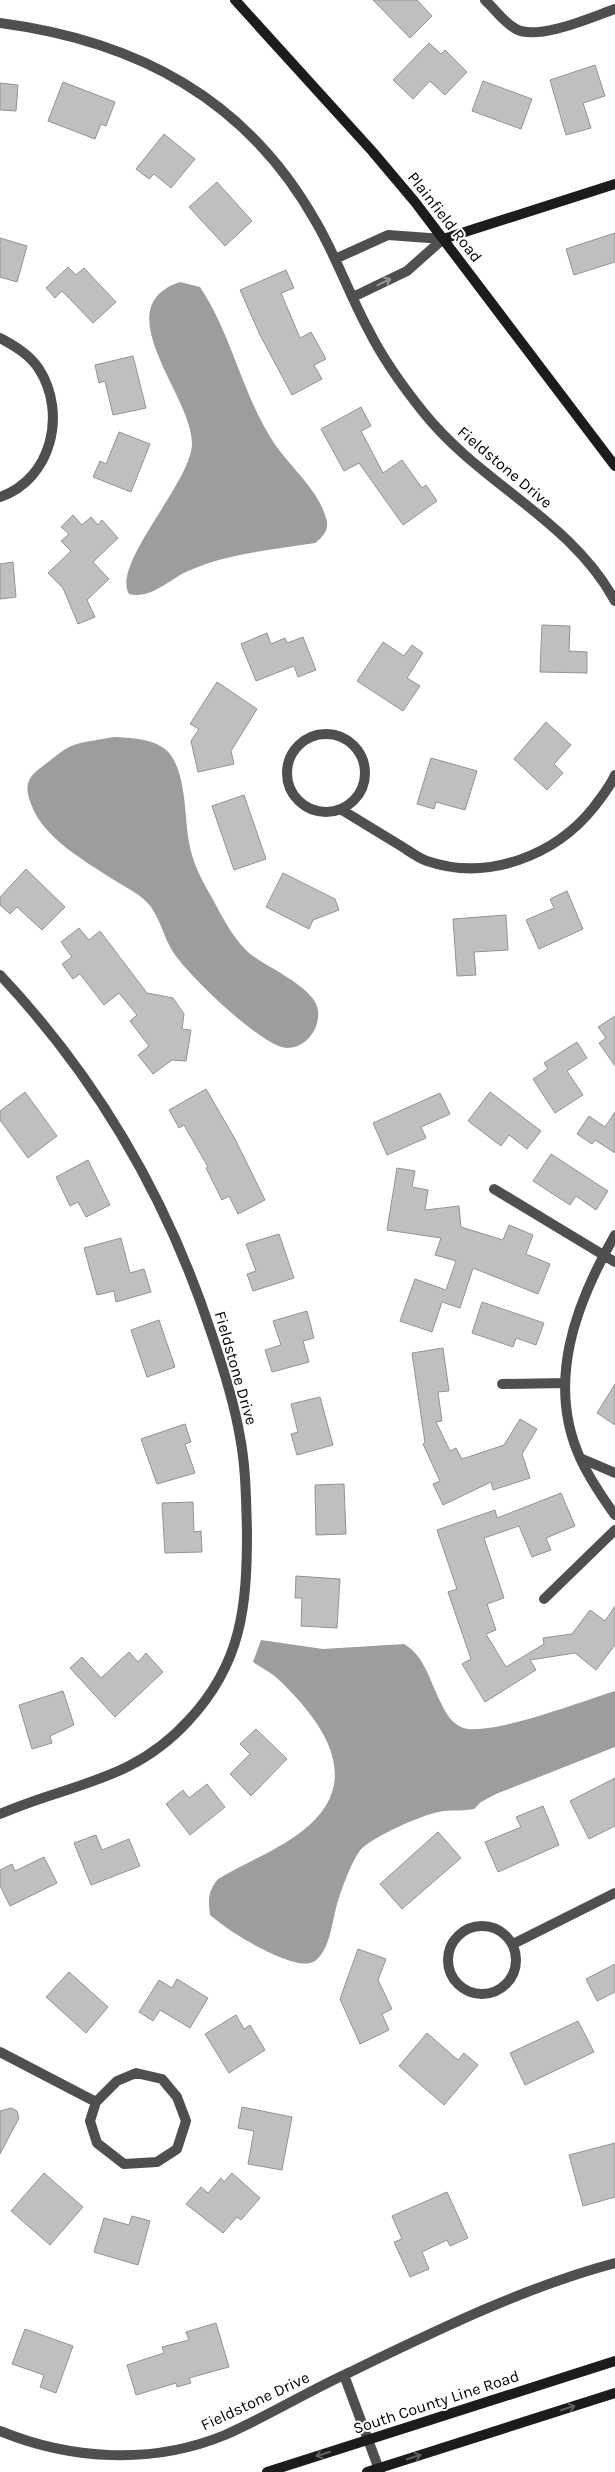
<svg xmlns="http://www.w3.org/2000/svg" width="615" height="2472" viewBox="0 0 615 2472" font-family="Karla,sans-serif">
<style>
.water{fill:#9d9d9d}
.building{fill:#bfbfbf;stroke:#939393}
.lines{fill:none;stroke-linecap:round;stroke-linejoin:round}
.street{stroke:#4f4f4f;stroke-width:10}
.secondary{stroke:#1c1c1c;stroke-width:10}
.oneway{stroke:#959595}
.oneway2{stroke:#606060}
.labels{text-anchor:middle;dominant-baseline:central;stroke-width:4;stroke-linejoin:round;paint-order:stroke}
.street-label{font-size:16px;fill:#000;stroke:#fff}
</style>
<rect width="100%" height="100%" fill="#fff"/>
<path class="water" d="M180,282L200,287C232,335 242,394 274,443C290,467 318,489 326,518C330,529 323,537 315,543C272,550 228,553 188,571C170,579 150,600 129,594C111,564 191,483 192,444C193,397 104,307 180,282Z
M114,737C130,738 148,738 162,747C187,762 184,816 189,842C192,861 201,879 211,896C222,916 235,943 253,956C269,968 317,989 318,1011C320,1029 306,1048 287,1048C263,1048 187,974 173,952C164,938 161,921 151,907C142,895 127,888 114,880C85,861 43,838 31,804C24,786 27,777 43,766C51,760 60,752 69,747C82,741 99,740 114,737Z
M261,1640L323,1649L404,1644C424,1655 430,1681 440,1701C445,1711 449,1721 461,1727C485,1739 585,1700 615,1691V1747L496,1794L481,1802L474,1809C464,1811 454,1810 444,1811C428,1812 368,1838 359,1852C351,1863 342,1888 338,1901C332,1919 331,1949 315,1961C305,1967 291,1961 282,1958C255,1947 232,1933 210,1915C208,1900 208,1891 218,1879C245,1863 276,1851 301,1832C367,1782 324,1723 278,1679C271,1672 261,1668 253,1662Z"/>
<path class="building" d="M373,0H417L432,16L410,38Z
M429,43L441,54L445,50L467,72L445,95L430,81L413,99L393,80Z
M595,65L605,96L583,103L591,128L566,135L550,80Z
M483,81L532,99L521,129L472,111Z
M63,82L115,102L106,126L101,124L95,139L48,121Z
M0,83L18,85L16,111L0,110Z
M164,134L195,159L171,188L154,174L149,179L136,169Z
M217,182L252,221L225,246L189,207Z
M615,233V262L574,275L566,249Z
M0,238L27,246L17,282L0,277Z
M68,267L76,275L84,268L116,302L93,323L62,291L55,298L46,288Z
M286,270L294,288L281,293L300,338L311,332L326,359L314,365L322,379L292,395L260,335L240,290Z
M133,356L146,408L113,415L105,381L99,383L95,365Z
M361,407L371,426L361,431L383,473L402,460L422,488L426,485L437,501L403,525L359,463L344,471L321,429Z
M119,432L150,444L131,492L93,477L100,461L106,464Z
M73,515L82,525L91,517L98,525L102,520L118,538L93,562L109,579L87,600L95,617L78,624L63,588L48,573L71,551L61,541L69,534L61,527Z
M13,562L16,597L0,599V564Z
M542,625L570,626L569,651L587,652V673L540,672Z
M267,633L271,644L285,638L287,643L303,637L316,670L298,677L294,666L256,681L241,644Z
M383,642L404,656L412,645L423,653L407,678L420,686L403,711L357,681Z
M217,682L257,709L231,751L234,764L198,772L191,741L199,729L190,724Z
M546,722L571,745L554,764L563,773L547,790L514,759Z
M431,758L477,771L465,810L436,802L434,809L417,804Z
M244,795L266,859L234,870L212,806Z
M26,869L65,907L42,930L17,907L10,914L0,905V897Z
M283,873L335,899L339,910L313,920L309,929L266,907Z
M567,891L583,929L539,949L526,920L554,908L550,899Z
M506,915L508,950L474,952L476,975L457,976L453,919Z
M79,928L89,940L100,931L147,993L173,998L184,1014L182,1029L191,1030L186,1061L172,1060L153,1074L138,1055L149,1046L130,1021L137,1015L119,993L104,1005L80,974L73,979L62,964L72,957L61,942Z
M615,1016V1066L599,1043L606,1038L598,1027Z
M577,1042L587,1058L567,1071L583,1095L555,1113L533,1079L548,1069L544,1063Z
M206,1089L235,1139L265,1200L238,1214L229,1196L222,1200L206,1168L208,1167L184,1125L179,1128L169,1110Z
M25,1092L57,1136L28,1158L0,1120V1111Z
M490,1092L541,1131L527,1149L509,1135L501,1146L468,1121Z
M440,1093L450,1114L421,1127L426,1138L387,1155L373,1123Z
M615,1112V1153L595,1140L592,1144L577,1134L589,1116L605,1127Z
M551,1154L608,1191L596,1210L576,1196L570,1205L533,1181Z
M88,1160L110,1205L86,1217L78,1202L70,1206L56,1177Z
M397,1168L415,1171L412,1187L428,1190L425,1210L459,1206L461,1227L503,1240L509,1225L533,1235L526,1254L550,1264L538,1294L473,1268L460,1308L442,1302L432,1332L400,1321L415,1279L446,1290L456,1261L435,1255L441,1238L387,1230Z
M279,1234L294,1278L253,1291L247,1274L256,1271L246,1244Z
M121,1238L130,1273L144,1269L151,1292L116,1302L114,1291L97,1295L84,1248Z
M482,1302L544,1323L536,1345L516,1338L513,1347L472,1333Z
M307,1311L314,1338L303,1341L309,1362L272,1372L265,1350L281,1345L273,1321Z
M159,1320L175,1367L147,1377L131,1330Z
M443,1348L449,1391L438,1392L442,1421L436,1422L450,1451L456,1448L462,1459L504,1445L520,1419L537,1429L522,1454L530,1478L493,1490L491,1482L443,1505L433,1484L440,1481L423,1444L425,1443L412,1353Z
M615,1384V1425L597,1413Z
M320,1397L333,1445L297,1455L291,1434L298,1432L291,1404Z
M185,1424L191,1442L185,1444L195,1473L157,1484L141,1439Z
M344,1484L346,1534L316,1535L315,1485Z
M561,1493L575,1526L546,1538L551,1550L532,1557L519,1526L484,1538L504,1598L487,1604L496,1630L486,1634L506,1667L544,1644L543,1638L572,1634L590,1610L605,1621L615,1606V1645L596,1670L575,1653L530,1660L536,1670L485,1702L462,1664L471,1659L448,1592L457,1589L437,1530L495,1510L497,1518Z
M193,1502L194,1532L201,1531L202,1552L165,1553L162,1503Z
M296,1576L340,1579L337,1628L301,1626L302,1598H295Z
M129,1652L138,1662L146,1653L163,1672L115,1717L70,1668L82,1657L101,1678Z
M63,1691L74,1725L50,1736L52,1743L32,1749L19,1705Z
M256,1729L287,1759L251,1796L230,1774L250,1754L240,1744Z
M615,1778V1826L589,1839L570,1801Z
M207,1784L225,1807L190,1835L166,1804L183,1790L189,1798Z
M543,1806L559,1845L498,1872L485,1842L521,1827L516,1817Z
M438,1832L461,1858L402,1909L380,1884Z
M96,1835L102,1850L129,1839L140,1866L91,1885L74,1843Z
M44,1857L57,1883L10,1906L0,1886V1870L12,1864L15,1871Z
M358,1949L386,1959L378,1980L392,2009L382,2014L389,2030L360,2044L340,1999Z
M615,1964V1992L597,2001L586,1979Z
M69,1972L108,2007L86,2033L46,1997Z
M177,1979L208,1998L190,2028L160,2010L153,2021L139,2012L159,1980L172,1988Z
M236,2015L244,2029L250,2025L265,2050L229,2073L205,2034Z
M578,2021L594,2052L525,2085L510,2053Z
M427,2033L458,2060L464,2053L478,2065L444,2105L399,2066Z
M242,2107L292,2117L282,2170L248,2164L254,2131L238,2128Z
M11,2108L17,2111L19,2118L0,2154V2111Z
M615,2143V2197L583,2206L569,2155Z
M44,2173L83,2207L50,2245L11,2211Z
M232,2173L260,2198L241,2220L237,2217L223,2233L186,2204L201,2187L208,2193L221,2178L224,2182Z
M447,2192L468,2238L450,2246L447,2240L422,2252L429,2269L410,2277L394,2242L402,2239L392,2216Z
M132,2216L150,2221L138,2265L94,2252L104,2218L129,2225Z
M216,2323L229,2367L189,2378L191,2383L177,2387L176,2383L136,2395L127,2365L164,2353L162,2347L189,2340L186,2332Z
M25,2329L73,2346L56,2393L40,2387L44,2375L12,2364Z"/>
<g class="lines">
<path class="street" d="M485,0C496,10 503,22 516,29C538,41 592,17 615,9
M0,23C137,41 247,99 316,222C336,256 349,294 368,329C383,359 403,387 424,413C481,484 571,520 615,601
M335,259L388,235L443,239
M353,297L407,271L443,239
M0,338C15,346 30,355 39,369C67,413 52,479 0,497
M287 773a39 39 0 1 1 78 0a39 39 0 1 1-78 0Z
M342,810C362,822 381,834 401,846C409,851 418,858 427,861C488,882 556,855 594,807C602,796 610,787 615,775
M0,975C97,1078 167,1198 211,1332C223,1367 234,1401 240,1437C246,1468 246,1500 247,1531C247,1606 242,1663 189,1720C133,1782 71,1783 0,1814
M494,1189L615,1262
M615,1235C576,1303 545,1383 581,1460C590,1479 602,1497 615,1515
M502,1384L565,1383
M580,1458L615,1473
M544,1599L615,1530
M448 1960a34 34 0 1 1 68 0a34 34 0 1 1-68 0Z
M513,1944L615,1893
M0,2052L96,2102
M136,2073L162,2079L177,2097L186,2121L177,2149L157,2162L124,2164L97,2143L90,2121L96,2102L117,2081Z
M344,2375L380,2472
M0,2431C71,2460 152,2465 225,2435C266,2417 305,2393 346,2374C431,2333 524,2287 615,2263"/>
<path class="secondary" d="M235,0L372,151L415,202L615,466
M443,239L615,184
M267,2472L615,2361
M367,2472L615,2393"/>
</g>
<defs><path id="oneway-shaft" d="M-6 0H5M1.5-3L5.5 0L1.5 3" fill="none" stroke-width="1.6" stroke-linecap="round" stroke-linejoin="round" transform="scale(1.25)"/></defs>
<use class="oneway" href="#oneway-shaft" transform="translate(384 282) rotate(-26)"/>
<g class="oneway2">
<use href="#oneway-shaft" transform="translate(568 2408) rotate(-18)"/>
<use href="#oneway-shaft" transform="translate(323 2454) rotate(162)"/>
<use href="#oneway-shaft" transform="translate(414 2457) rotate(-18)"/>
</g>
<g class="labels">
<g class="street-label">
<text transform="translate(445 217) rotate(52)">Plainfield Road</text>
<text transform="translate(505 467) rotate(40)">Fieldstone Drive</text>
<text transform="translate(236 1368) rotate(74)">Fieldstone Drive</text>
<text transform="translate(255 2401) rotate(-25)">Fieldstone Drive</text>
<text transform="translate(436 2402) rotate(-18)">South County Line Road</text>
</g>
</g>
</svg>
